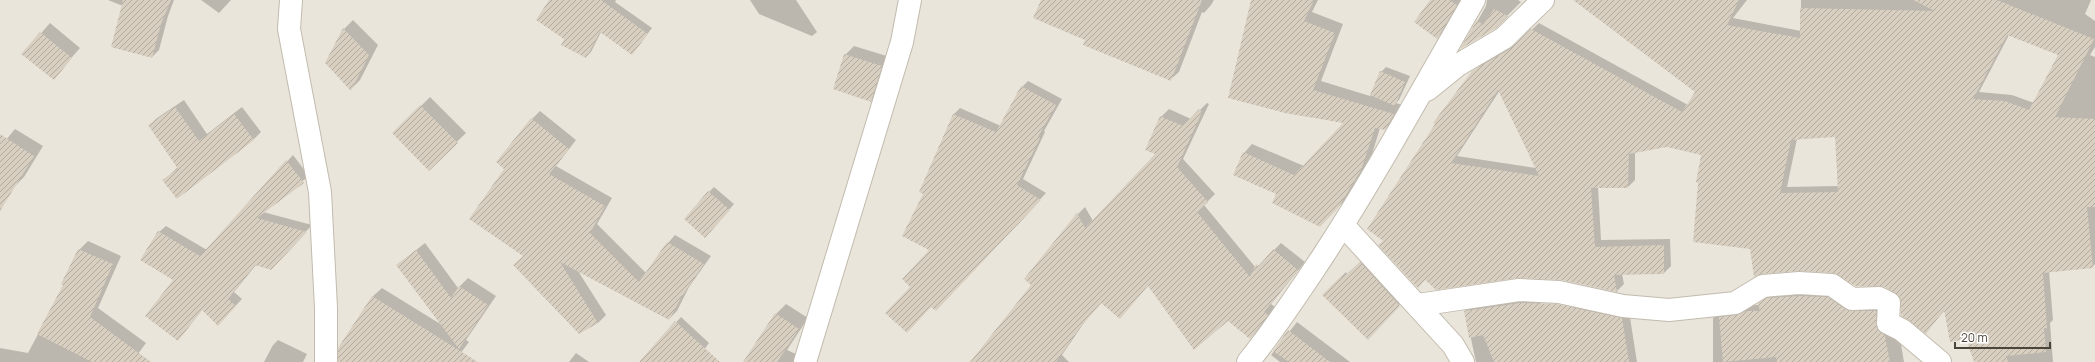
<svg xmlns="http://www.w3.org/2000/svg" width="2095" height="362" viewBox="0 0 2095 362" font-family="Manrope,sans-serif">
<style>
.residential{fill:#eae5da}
.shadow{fill:#0003;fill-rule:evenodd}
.building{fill:url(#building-hatch);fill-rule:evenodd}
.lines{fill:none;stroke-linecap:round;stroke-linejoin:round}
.minor-casing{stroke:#c2bbae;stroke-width:24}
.tertiary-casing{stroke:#c2bbae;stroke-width:24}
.minor{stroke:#fff;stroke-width:22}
.tertiary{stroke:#fff;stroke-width:22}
</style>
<defs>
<pattern id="building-hatch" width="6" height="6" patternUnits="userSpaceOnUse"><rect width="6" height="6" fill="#d8cfc1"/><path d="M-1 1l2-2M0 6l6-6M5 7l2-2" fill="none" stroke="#b1aa9e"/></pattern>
</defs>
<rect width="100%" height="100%" fill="#f6f3ec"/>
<path class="residential" d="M0,0H2095V362H0Z"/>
<path class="shadow" d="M108,0H174L168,16L159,50L152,57L123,6Z
M201,0H231L219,13Z
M550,0H616L615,2L652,28L632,54L601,32L591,52L586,57L566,38Z
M750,0H796L817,32L812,36L759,14Z
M1042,0H1214L1211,5L1204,13L1202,12L1179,72L1171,79L1086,40Z
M1252,0H1318L1312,12L1343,24L1321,81L1370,96L1381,72L1386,67L1410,76L1399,100L1396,103L1402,105L1394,120L1385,129L1380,128L1370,161L1347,198L1320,226L1277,194L1244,153L1252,144L1304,166L1345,122L1286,112Z
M1432,0H1462L1446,29L1437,38Z
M1487,0H1518L1521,2L1496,27L1463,47L1486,6Z
M1575,0H1747L1733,18L1801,31V0H2091L2085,14L2095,21V47L2090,55L2095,57V264L2092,267L2049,271L2053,320L2050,323L2053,362H1975L1967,338L1945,310L1926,332L1901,297L1885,286L1751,248L1702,154L1667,146L1635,152V180L1628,187H1598L1601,240L1670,239L1671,266L1664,273L1622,274L1624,284L1617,291L1384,241L1473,72L1480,65L1519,42L1539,23L1688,105L1697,92ZM2009,35L2059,54L2034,103L2012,95L1979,92ZM1500,90L1536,168L1457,156ZM1836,136L1838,186L1787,187L1797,139Z
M353,20L378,45L360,80L351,89L344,29Z
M50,23L80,48L53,79L23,54Z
M854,46L890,57L880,92L870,101L845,55Z
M1028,81L1062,99L1044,131L1045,132L1023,179L1046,193L942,304L911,287L931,250L925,193L920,192L954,114L960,108L1001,126L1022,87Z
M430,97L466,133L429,169L394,133Z
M184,100L207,134L242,107L261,132L253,140L164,180L178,167L150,125L157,118Z
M1207,103L1209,104L1183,159L1215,194L1204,205L1256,268L1281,243L1305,262L1271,304L1275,307L1257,331L1250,338L1228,320L1149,285L1102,302L1086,320L1062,355L1069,362H992L1032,285L1025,279L1078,214L1085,207L1093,221L1157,154L1161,117L1169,109L1191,119Z
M540,111L576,140L556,166L612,198L597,224L646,273L668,243L675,235L711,256L689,287L677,311L669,319L578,271L606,315L598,323L579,333L524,256L505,169L532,119Z
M15,129L43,146L24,177L15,186L0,177V147Z
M293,155L309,176L263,212L312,225L271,269L256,265L234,292L242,299L222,320L202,310L184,333L174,280L159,232L166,226L207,250Z
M714,187L734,204L710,232L709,192Z
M88,241L121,256L98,308L146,343L132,362H0V348L28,353L64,285L79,250Z
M425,243L458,288L468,278L496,296L466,340L469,342L454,362H339L372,297L382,288L442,325L397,265Z
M1365,258L1404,300L1368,338L1323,295L1346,272L1347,274Z
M1806,289L1882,304L1899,332L1904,362H1713V318L1720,312L1744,309L1753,305H1760L1766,297L1775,292Z
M1541,299L1545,362H1476L1465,311L1470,306Z
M1577,300L1629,311L1637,362H1582L1570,307Z
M786,304L808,318L787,350L798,355L794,362H744L776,314Z
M681,317L709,343L695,362H640Z
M1297,322L1350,362H1280L1271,355Z
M278,340L307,354L303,362H264L273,345Z
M576,353L589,362H569Z"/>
<path class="building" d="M123,0H171L161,24L152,58L111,47Z
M549,0H601L648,34L632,55L600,32L586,58L561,45L564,39L536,20Z
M1041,0H1202L1171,81L1083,45L1085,40L1033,18Z
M1251,0H1314L1304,21L1335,33L1313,90L1394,114L1385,130L1375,128L1361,170L1338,208L1320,227L1272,203L1276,194L1233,175L1243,152L1294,175L1343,123L1285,113L1228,98Z
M1430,0H1449L1457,5L1437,39L1414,22Z
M1573,0H1739L1727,25L1800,38V8L1935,11L1913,0H1997L2094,39L2055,117L2095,119V207H2087L2093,268L2043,273L2047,328H2044L2046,352L2006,356L2008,362H1974L1966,339L1950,342L1944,310L1926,334L1901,315L1900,297L1885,287L1856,286L1833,273L1798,271L1762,274L1754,277L1750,249L1693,242L1698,183L1696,182L1701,155L1667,147L1629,154L1628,188H1591L1595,247L1664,245V274L1614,275L1617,292L1562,280L1520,278L1436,290L1425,280L1418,288L1378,245L1383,241L1367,229L1435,124L1433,123L1472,71L1510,49L1531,29L1682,112L1695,92ZM2007,35L2058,55L2029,110L2005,101L1973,99ZM1498,90L1539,176L1451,163ZM1835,137L1838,192L1780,193L1791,140Z
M1494,9L1508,16L1496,28L1460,49L1477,20L1483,25Z
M343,28L369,55L351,91L325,63Z
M40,32L72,58L54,80L21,54Z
M844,54L882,66L871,102L833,89Z
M1380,71L1405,82L1395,106L1370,95Z
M1021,86L1056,105L1038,137L1040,138L1017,185L1041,200L936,311L931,307L907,333L885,313L910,287L902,279L929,250L902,236L923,194L919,192L953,114L996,132Z
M420,105L458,143L429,171L392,133Z
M175,107L199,141L234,114L254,140L177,199L162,180L178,169L148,125Z
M1199,109L1202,112L1177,167L1208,202L1197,212L1250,277L1256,264L1259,266L1273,249L1298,270L1264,312L1268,315L1250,339L1228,321L1194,350L1148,286L1120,319L1101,303L1079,329L1056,362H970L1031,285L1024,279L1077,213L1085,228L1155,154L1145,150L1160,116L1183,126Z
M531,118L569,149L549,174L605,206L590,233L639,282L667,242L704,264L682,296L669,320L560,262L598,323L579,334L513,265L523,256L469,219L504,169L496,162Z
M0,134L34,156L0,211Z
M286,160L304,183L257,218L307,232L271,270L255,265L228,299L236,306L218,326L202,310L178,341L145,316L173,280L140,260L158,231L200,256Z
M708,191L730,210L705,238L684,219Z
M78,249L113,264L90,317L151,362H92L37,334L63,285L61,284Z
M416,250L451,298L459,286L488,305L459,349L396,265Z
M1360,262L1400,306L1368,340L1322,295L1340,277L1342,278Z
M372,296L478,362H338V348Z
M1799,296L1828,297L1845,309L1852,311H1876L1877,329L1885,336L1890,362H1777L1776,357L1723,362L1719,317L1737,315L1746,311H1760L1758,303L1767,298Z
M1520,303L1557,304L1622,318L1629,362H1494L1483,335L1469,338L1464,311Z
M775,313L799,329L777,362H743Z
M675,321L720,362H639Z
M1288,330L1330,362H1289L1273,351Z"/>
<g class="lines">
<defs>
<path id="minor" d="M291,0L289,29L320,192L326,308V362
M1427,90L1458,65L1504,38L1543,0
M1343,225L1453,345L1463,362
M1418,305L1519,290L1559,292L1623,306L1669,310L1735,303L1763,286L1799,283L1832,285L1852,299L1879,298L1889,303L1888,323L1902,330L1940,362
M1248,362C1275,329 1299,292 1323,256C1377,173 1424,86 1474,0"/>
<path id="tertiary" d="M805,362L902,42L910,0"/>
</defs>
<use href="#minor" class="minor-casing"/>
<use href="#tertiary" class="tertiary-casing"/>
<use href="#minor" class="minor"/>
<use href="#tertiary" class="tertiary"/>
</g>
<path d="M1955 342v6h95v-6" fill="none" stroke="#4b4439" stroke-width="2"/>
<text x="1961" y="342" font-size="12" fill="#4b4439" stroke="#ffffff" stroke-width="3" paint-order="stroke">20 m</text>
</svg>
